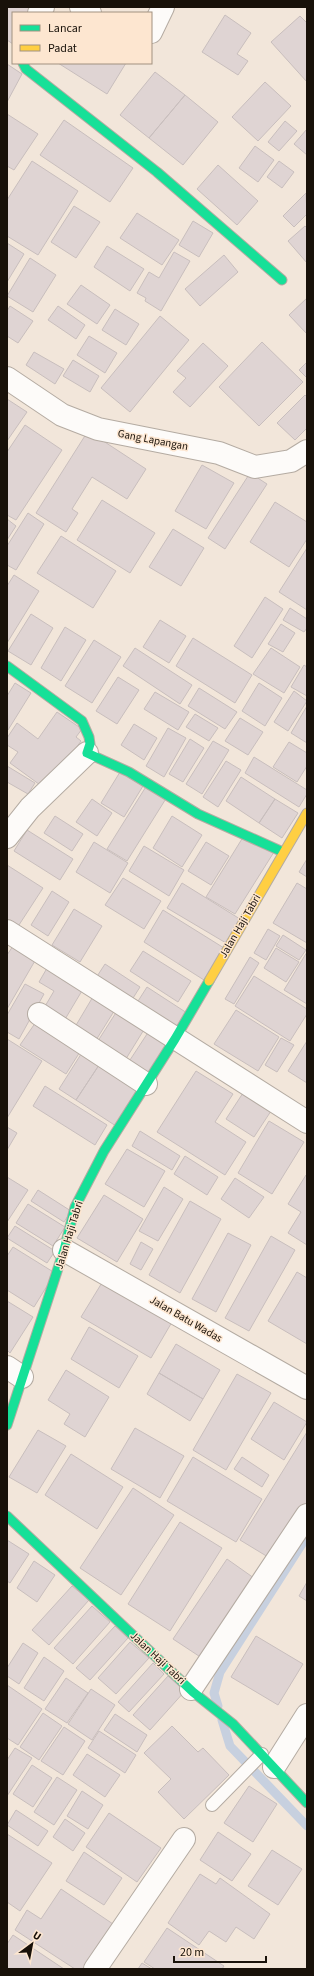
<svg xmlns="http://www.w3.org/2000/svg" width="314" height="1976" viewBox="0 0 314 1976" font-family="'Source Sans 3',sans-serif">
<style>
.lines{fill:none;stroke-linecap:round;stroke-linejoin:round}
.stream{stroke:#c7d0df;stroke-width:9}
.building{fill:#dfd4d3;stroke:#c8bebd}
.lane-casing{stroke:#b4aba2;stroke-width:14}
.street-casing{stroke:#b4aba2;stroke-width:24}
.fast-casing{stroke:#b4aba2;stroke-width:11}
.slow-casing{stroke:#b4aba2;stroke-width:11}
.lane{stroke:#fdfbf9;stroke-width:12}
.street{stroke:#fdfbf9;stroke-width:22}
.fast{stroke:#16e098;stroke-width:9}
.slow{stroke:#ffcf43;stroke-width:9}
.labels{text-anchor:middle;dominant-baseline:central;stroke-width:3;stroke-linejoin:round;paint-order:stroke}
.street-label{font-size:11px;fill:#181109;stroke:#fde6d0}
</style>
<rect width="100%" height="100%" fill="#f2e6da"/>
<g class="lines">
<path class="stream" d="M218,1706L214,1693L220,1672L307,1536
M222,1720L230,1746L307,1826"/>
</g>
<path class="building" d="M7,7H36L32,13H13V44L7,40Z
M225,15L251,33L237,54L248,61L238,75L202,52Z
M300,16L307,23V82L271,42Z
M58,63H126L107,94Z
M7,64L22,74L7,102Z
M155,72L185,95L149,138L120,115Z
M265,82L291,106L258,141L232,117Z
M185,95L218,122L183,165L149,138Z
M7,114L38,134L14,170L7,166Z
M64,120L133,168L110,202L40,155Z
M285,121L297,131L279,151L268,142Z
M307,129V155L294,144Z
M255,146L274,160L258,182L239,168Z
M32,161L78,191L38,255L7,236V200Z
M279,161L294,172L282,188L267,177Z
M218,165L258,201L237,225L197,189Z
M306,193L307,214L294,227L283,216Z
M74,206L100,222L76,258L51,242Z
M137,213L179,240L162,265L120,238Z
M193,221L213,233L199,257L179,245Z
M305,226L307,228V263L288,241Z
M7,243L24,254L7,282Z
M107,246L144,269L130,291L94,267Z
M174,252L190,261L161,311L145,301L146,298L137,293L149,272L159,278Z
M224,255L238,272L200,306L185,289Z
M30,258L56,275L33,312L7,296Z
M81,285L110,305L97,324L67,304Z
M307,298V334L289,315Z
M10,306L33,321L18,343L7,336V311Z
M58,306L85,325L76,339L48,320Z
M115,309L139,324L126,345L102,330Z
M160,316L189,340L130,412L101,388Z
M89,336L117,353L105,373L77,355Z
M262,342L303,382L259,426L219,387Z
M203,343L228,366L190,407L173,392L186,378L177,371Z
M34,352L64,369L55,384L26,365Z
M73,360L99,376L90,392L63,376Z
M307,362V378L299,370Z
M305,395L307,397V428L295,440L277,423Z
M7,399L27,412L7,441Z
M25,425L62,450L16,520L7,515V452Z
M88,431L146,469L127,499L92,477L72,509L78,513L66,532L36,513Z
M202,465L234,483L206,529L175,511Z
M250,473L267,484L225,549L208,538Z
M102,500L155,533L130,573L77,540Z
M275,502L307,522V539L289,567L250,542Z
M28,513L44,524L16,570L7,565V546Z
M7,519L16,526L7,540Z
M173,529L204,548L181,586L149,567Z
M61,536L116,571L93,608L37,573Z
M307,548V610L279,592Z
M14,575L39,591L7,643V586Z
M265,597L283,609L252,658L234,646Z
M290,608L307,619V628L304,632L283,620Z
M31,614L53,628L31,665L8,651Z
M160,620L186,636L169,663L143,647Z
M281,624L295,633L283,652L268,644Z
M65,627L86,640L61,681L41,668Z
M193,638L252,675L235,703L176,666Z
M94,640L121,657L92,703L65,686Z
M135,648L192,685L180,704L123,666Z
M271,648L300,667L284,693L253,674Z
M304,665L307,667V696L291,687Z
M118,677L139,690L117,724L96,711Z
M15,683L31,693L8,730L7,696Z
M259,683L282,698L265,726L242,711Z
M199,688L237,712L225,729L188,706Z
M294,691L307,701L288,731L274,722Z
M155,692L189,712L178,730L144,709Z
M307,706V743L291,733Z
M57,712L82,729L76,737L81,741L47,790L10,763L18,752L7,745V738L17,723L38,739Z
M195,714L218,728L209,741L186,727Z
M240,718L263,732L248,755L225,741Z
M134,724L157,738L144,760L121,745Z
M168,728L186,738L164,777L146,766Z
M190,739L204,748L183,782L169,774Z
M213,741L229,750L202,794L186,784Z
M289,742L307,753V766L297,782L273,767Z
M254,757L307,790V794L299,807L245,773Z
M226,761L241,770L218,807L203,797Z
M7,766L35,783L28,794L7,782Z
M120,772L143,786L124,817L101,803Z
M241,777L275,799L259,823L226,801Z
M147,785L167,797L127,861L107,849Z
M92,799L112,813L97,836L76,822Z
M275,799L298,813L282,838L259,823Z
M55,816L83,834L72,851L44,833Z
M172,816L202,835L182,867L153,848Z
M27,830L73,859L60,880L14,851Z
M245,834L274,852L235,914L206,897Z
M94,842L128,863L110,893L76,872Z
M206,842L229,856L211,885L188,871Z
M144,846L184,870L169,896L129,871Z
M307,859V877L299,872Z
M7,865L43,888L17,928L7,921Z
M123,878L161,901L144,929L105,905Z
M182,883L240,919L226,943L167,908Z
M297,883L307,889V943L273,923Z
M52,891L69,902L48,936L31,925Z
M74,909L102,926L80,962L52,945Z
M163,910L224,948L204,980L144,942Z
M268,929L280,936L266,960L254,953Z
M283,935L306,950L299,960L276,946Z
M13,946L36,959L7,1009V955Z
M276,948L299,962L286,982L264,968Z
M143,951L191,981L178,1002L130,971Z
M307,952V1004L284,990Z
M250,957L259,963L234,1004L225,999Z
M50,963L86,984L64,1021L44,1008L54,991L39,982Z
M105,964L140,987L128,1006L92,984Z
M254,976L307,1009V1014L290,1041L235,1006Z
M25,984L44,994L19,1039L7,1032V1015Z
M147,987L187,1013L174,1035L133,1009Z
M94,995L116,1008L93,1045L72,1032Z
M236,1010L279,1037L258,1071L214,1044Z
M117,1011L145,1028L124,1062L96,1044Z
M38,1019L83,1047L66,1074L20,1045Z
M149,1031L170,1044L150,1076L128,1063Z
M281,1038L294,1045L277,1072L265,1065Z
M7,1039L42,1061L7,1118Z
M307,1041V1083L288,1071Z
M83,1051L101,1062L76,1100L59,1089Z
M101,1062L140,1087L116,1126L76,1100Z
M196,1071L233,1094L215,1122L246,1142L225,1175L157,1132Z
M45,1086L107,1125L95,1145L33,1106Z
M243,1093L271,1111L254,1137L226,1119Z
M269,1121L304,1142L272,1194L238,1173Z
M7,1127L17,1133L7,1150Z
M140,1131L180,1156L172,1170L132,1146Z
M127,1149L165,1171L144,1207L105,1184Z
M185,1156L218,1177L207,1195L174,1174Z
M306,1175L307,1176V1245L288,1233L301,1212L288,1204Z
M7,1177L28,1190L7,1222Z
M235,1178L264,1197L249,1218L221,1199Z
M164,1187L183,1199L158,1241L139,1231Z
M38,1190L71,1211L64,1222L31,1201Z
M104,1195L143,1219L117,1262L77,1238Z
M190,1201L221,1219L180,1293L149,1275Z
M28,1204L65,1227L53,1246L16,1223Z
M15,1226L55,1251L47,1263L7,1238Z
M228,1233L251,1245L216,1312L192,1299Z
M271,1236L295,1250L249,1331L225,1318Z
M141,1242L153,1249L141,1270L130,1264Z
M13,1247L55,1273L34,1307L7,1290V1256Z
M297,1272L307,1278V1344L268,1321Z
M103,1281L172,1322L151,1358L81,1317Z
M7,1301L33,1317L10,1353L7,1350Z
M89,1327L138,1356L119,1388L71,1359Z
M176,1344L220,1370L203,1399L159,1373Z
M66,1370L109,1397L85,1437L64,1424L70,1414L48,1400Z
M159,1373L203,1399L190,1421L147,1394Z
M237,1374L271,1393L226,1470L193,1450Z
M274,1402L307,1422L284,1460L251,1439Z
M135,1428L184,1456L160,1498L111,1469Z
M38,1430L66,1446L37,1493L9,1477Z
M307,1432V1504L273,1560L240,1540Z
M71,1454L123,1487L97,1529L45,1495Z
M193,1457L262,1499L236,1542L167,1501Z
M242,1457L269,1475L262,1487L234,1469Z
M133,1488L174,1515L121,1595L80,1568Z
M180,1522L222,1548L170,1631L128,1604Z
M7,1540L29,1554L10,1583L7,1581Z
M227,1559L261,1583L208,1662L173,1639Z
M34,1561L55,1575L37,1602L17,1588Z
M307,1582V1601L299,1596Z
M72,1586L89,1600L49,1645L32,1630Z
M92,1606L110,1622L73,1664L54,1648Z
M115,1626L128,1638L90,1680L76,1668Z
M256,1636L303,1664L278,1705L231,1677Z
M130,1642L149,1658L116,1694L98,1678Z
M23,1643L38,1653L19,1684L7,1676V1668Z
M44,1657L64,1671L44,1701L24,1688Z
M153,1663L164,1674L129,1712L118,1702Z
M168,1676L185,1691L150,1730L133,1715Z
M66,1678L88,1693L67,1723L45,1709Z
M7,1685L42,1709L18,1745L7,1738Z
M91,1689L115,1705L92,1740L68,1724Z
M43,1713L62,1726L39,1760L20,1747Z
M115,1714L147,1735L137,1752L104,1730Z
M172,1726L198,1752L203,1748L229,1775L184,1819L158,1792L171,1779L144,1753Z
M64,1727L85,1741L63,1775L41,1761Z
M99,1731L136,1755L125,1773L88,1748Z
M15,1748L32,1758L7,1796V1760Z
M87,1754L120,1775L105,1797L73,1775Z
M32,1765L52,1778L33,1807L13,1794Z
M57,1777L77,1790L54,1825L34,1812Z
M249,1786L277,1804L253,1842L224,1823Z
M82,1791L103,1805L88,1829L67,1816Z
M16,1810L48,1831L38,1846L7,1825Z
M109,1813L161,1848L137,1882L86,1847Z
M65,1819L85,1833L73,1851L53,1837Z
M218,1832L251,1854L232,1881L200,1860Z
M7,1834L52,1863L20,1911L7,1902Z
M272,1850L302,1869L278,1905L248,1886Z
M84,1852L122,1878L104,1905L66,1881Z
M200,1874L216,1884L220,1878L270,1914L254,1939L236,1927L226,1942L209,1931L199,1945L168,1923Z
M61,1889L113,1924L84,1969H75L15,1930L27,1910L41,1919Z
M167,1928L224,1966L222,1969H155L144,1962Z
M13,1935L64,1969H7V1944Z
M142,1963L152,1969H138Z"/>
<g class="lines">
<defs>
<path id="lane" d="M212,1805L262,1754"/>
<path id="street" d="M81,7L90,13
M39,13L43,7
M151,32L163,7
M7,378L62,415L98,429L219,453L255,467L291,461L307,451
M7,837L30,808L87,753
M7,931L307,1122
M39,1014L146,1084
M64,1250L307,1388
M7,1367L22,1377
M191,1689L307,1515
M274,1767L307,1715
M95,1969L184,1839"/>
<path id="fast" d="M23,63L26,69L157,172L282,280
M7,666L82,721L89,737L90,744L87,753L129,772L198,814L283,852
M7,1425L64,1250L75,1207L104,1151L175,1039L209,981
M7,1516L193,1692L233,1724L307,1803"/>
<path id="slow" d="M209,981L307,813"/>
</defs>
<use href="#lane" class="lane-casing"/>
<use href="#street" class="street-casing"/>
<use href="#fast" class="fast-casing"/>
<use href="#slow" class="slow-casing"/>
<use href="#lane" class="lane"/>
<use href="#street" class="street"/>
<use href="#fast" class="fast"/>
<use href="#slow" class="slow"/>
</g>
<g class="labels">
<g class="street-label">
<text transform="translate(153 440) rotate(11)">Gang Lapangan</text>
<text transform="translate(240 926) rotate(-60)">Jalan Haji Tabri</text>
<text transform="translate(69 1235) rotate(-73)">Jalan Haji Tabri</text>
<text transform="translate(186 1319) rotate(30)">Jalan Batu Wadas</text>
<text transform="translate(158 1658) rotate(43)">Jalan Haji Tabri</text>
</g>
</g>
<rect width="314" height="1976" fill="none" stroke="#181109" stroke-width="16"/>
<rect x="12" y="12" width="140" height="52" fill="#fde6d0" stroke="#a19180"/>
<rect x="20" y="25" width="20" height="6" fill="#16e098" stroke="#a19180"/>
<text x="48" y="32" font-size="12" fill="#181109">Lancar</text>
<rect x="20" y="45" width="20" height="6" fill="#ffcf43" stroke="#a19180"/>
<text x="48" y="52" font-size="12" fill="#181109">Padat</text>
<g transform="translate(32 1944) rotate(32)" stroke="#fde6d0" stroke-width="3" paint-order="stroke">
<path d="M0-3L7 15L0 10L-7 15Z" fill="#181109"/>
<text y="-6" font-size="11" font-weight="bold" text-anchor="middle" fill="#181109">U</text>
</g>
<path d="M174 1956v6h92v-6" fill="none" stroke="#181109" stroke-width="2"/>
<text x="180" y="1956" font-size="12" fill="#181109" stroke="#fde6d0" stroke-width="3" paint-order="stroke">20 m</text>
</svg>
